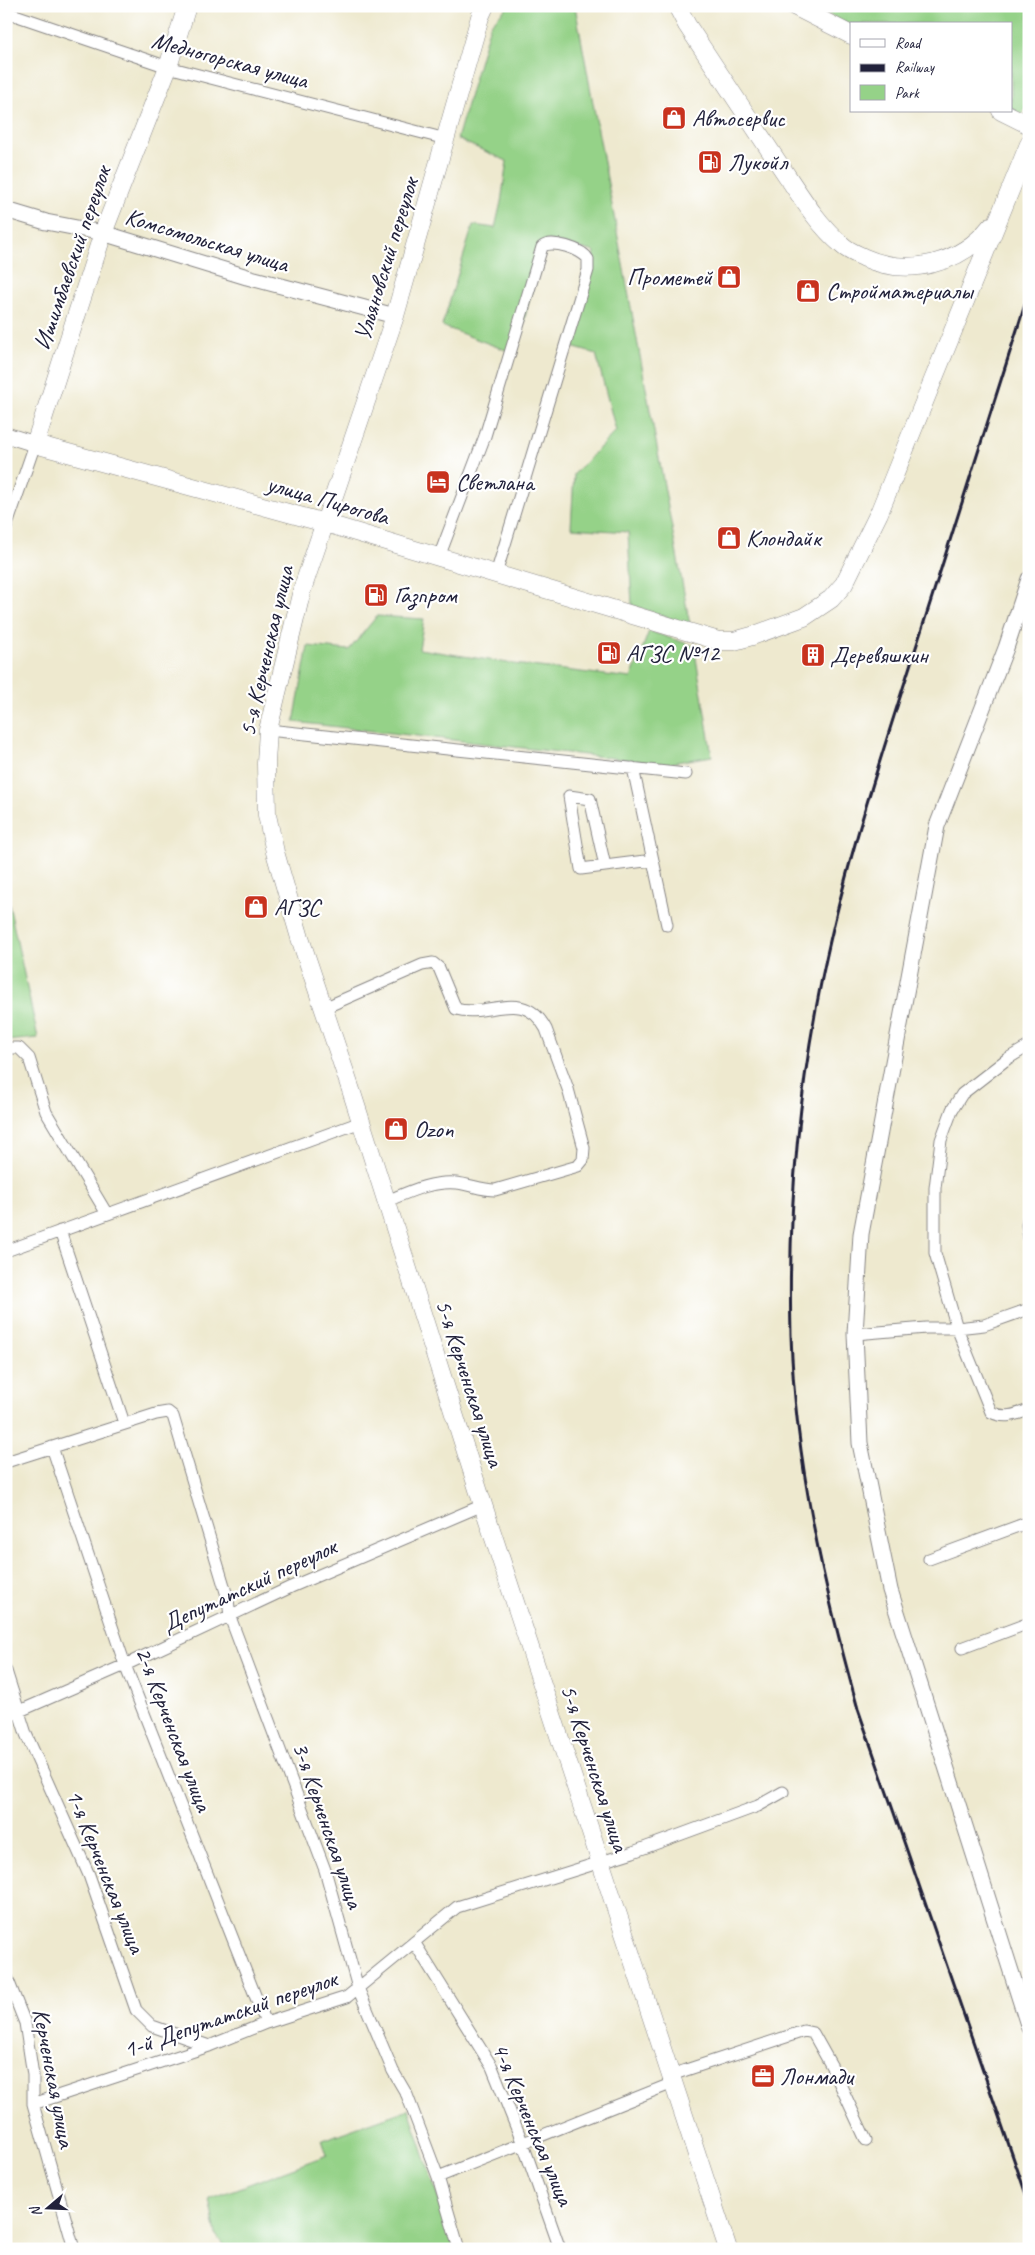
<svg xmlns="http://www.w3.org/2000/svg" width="1035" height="2255" viewBox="0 0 1035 2255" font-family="Caveat,sans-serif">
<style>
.green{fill:#95d288;stroke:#5c7a62}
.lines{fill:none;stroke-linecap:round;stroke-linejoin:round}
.street-casing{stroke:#888685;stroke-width:13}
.secondary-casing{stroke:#888685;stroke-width:17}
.primary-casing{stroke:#888685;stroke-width:19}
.street{stroke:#fff;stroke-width:11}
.secondary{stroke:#fff;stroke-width:15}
.primary{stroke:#fff;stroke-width:18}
.rail{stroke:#22223b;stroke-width:3}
.labels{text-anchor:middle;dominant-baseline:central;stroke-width:4.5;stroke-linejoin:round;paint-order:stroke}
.street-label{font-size:24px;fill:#22223b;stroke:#fff}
.poi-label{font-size:24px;fill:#22223b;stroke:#fff;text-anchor:start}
</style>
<rect width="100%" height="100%" fill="#fff"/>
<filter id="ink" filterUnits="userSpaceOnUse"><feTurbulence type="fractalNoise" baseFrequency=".02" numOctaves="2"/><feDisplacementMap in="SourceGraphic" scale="10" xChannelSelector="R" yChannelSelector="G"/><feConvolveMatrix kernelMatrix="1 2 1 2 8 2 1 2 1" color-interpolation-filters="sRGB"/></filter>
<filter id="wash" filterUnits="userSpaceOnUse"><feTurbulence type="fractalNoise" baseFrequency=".0096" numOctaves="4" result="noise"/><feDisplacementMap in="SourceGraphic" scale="20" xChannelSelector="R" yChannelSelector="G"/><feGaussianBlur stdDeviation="1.12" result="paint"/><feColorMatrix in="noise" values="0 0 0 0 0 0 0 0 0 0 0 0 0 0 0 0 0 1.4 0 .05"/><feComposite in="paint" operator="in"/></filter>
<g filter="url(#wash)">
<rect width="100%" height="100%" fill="#eee9cf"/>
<path class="green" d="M508,6H575L690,625L632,605L628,532L571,528L574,474L616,431L596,354L568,346L595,252L548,240L542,247L516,354L442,326L473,225L495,228L501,202L507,161L457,139L490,25Z
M813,6H1029V101L1022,115L1011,109V24H851V26Z
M377,616L424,619L419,649L514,664L631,678L649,631L694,646L712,756L665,764L294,722L308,646L349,650Z
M6,891L38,1038L6,1041Z
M409,2109L455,2249H226L216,2235L209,2199L327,2155L322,2140Z"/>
</g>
<g filter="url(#ink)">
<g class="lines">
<defs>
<path id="street" d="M6,12L168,67L446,139
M6,528L35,444
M439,557L485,436L542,247C551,239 582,249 588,259V270L496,574
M268,730L686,774
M633,768L667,925
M605,866L590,799L569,796L581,869L653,860
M324,1008L422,965L433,963L439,968L456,1009C489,1018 524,987 546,1029L568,1089L584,1148L583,1160L578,1166L495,1190C481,1190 469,1184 456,1183C431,1181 409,1192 387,1201
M1029,1046L1007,1059L962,1094L952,1110L941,1140L935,1188V1253L957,1328L991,1412C1004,1419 1015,1415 1029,1410
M6,1048H19L29,1058L46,1112L107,1214
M1029,1215L1027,1225L1029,1239
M60,1231L124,1423
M6,1251L361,1122
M855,1334L926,1328H957L984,1325L1029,1309
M52,1447L125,1665L266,2023
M6,1462L156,1414L168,1412L173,1416L228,1599L230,1617L325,1870L358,1988L393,2071L407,2095L438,2177L459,2249
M929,1559L1029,1522
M962,1648L1029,1623
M6,1671L26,1734L89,1875L136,2010L152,2026L209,2046
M6,1717L125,1665L291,1587L483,1505
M414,1942L492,2067L523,2144L560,2249
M6,1975L25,2023L33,2075V2104L74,2249
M671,2075L804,2031L813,2033L832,2067L866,2140
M33,2104L209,2046L266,2023L347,1997L457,1907L633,1852L758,1806L783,1792
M438,2177L673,2083"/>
<path id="secondary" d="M6,210L46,222L103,233L247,277L395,316
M6,435L35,444
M1029,579L1006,648L937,826L861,1234L855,1334L860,1443L890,1590L1029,2028"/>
<path id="primary" d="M187,6L168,67L103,233L35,444L325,523L719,641H734L752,636L804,617L831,599L844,584L879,513L1029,144
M485,6L480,17L395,316L302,590L268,730L266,763L267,815L275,852L300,938L351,1090L483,1505L728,2249
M677,6L687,25C717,71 747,116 777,161C797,190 815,222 842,245C848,251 857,254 865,258C909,277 961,264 991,226
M794,6L851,35
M1001,111L1029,125"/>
</defs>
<use href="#street" class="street-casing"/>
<use href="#secondary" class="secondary-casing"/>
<use href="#primary" class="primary-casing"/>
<use href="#street" class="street"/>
<use href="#secondary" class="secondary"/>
<use href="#primary" class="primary"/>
<path class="rail" d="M1029,292C992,408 955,525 918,641C881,757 842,873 819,993C797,1105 788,1221 791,1335C795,1463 824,1587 858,1709L1029,2203"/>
</g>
</g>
<defs>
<symbol id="shop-square" viewBox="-11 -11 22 22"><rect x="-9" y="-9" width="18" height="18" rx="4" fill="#c8321e" stroke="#fff"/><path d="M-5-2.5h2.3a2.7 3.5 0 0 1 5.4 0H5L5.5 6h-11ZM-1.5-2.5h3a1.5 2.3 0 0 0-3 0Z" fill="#fff"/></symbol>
<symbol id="fuel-square" viewBox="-11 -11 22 22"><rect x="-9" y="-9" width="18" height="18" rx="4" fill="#c8321e" stroke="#fff"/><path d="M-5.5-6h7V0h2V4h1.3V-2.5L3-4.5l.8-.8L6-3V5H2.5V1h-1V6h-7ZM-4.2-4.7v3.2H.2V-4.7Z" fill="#fff"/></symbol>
<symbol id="hotel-square" viewBox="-11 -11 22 22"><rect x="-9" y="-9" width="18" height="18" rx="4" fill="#c8321e" stroke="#fff"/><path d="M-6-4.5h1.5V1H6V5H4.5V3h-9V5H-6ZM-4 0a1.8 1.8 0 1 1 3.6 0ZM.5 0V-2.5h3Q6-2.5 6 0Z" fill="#fff"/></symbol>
<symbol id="building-square" viewBox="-11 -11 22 22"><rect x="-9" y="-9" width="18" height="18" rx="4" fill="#c8321e" stroke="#fff"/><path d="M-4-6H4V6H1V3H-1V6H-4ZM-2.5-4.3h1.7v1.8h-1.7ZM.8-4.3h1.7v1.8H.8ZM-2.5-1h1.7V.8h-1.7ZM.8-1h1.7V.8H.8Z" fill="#fff"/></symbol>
<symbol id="office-square" viewBox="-11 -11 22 22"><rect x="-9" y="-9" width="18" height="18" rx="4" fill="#c8321e" stroke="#fff"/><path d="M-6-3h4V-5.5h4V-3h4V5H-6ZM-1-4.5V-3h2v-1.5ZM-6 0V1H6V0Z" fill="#fff"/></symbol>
</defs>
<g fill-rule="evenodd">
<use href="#shop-square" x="660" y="104" width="28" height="28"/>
<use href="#fuel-square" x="696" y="148" width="28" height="28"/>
<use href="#shop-square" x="715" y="263" width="28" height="28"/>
<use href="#shop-square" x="794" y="277" width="28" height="28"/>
<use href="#hotel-square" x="424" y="468" width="28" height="28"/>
<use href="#shop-square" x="715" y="524" width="28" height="28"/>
<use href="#fuel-square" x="362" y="581" width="28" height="28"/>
<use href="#fuel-square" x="595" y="639" width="28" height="28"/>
<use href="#building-square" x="799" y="641" width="28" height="28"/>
<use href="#shop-square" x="242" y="893" width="28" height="28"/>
<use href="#shop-square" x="382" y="1115" width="28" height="28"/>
<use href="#office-square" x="749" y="2062" width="28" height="28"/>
</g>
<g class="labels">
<g class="street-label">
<text transform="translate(230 60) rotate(15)">Медногорская улица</text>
<text transform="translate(207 240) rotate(17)">Комсомольская улица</text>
<text transform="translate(72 258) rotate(-71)">Ишимбаевский переулок</text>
<text transform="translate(386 259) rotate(-73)">Ульяновский переулок</text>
<text transform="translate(328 500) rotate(16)">улица Пирогова</text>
<text transform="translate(266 651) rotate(-77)">5-я Керченская улица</text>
<text transform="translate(470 1383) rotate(72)">5-я Керченская улица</text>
<text transform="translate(249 1585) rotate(-25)">Депутатский переулок</text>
<text transform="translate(174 1729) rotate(69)">2-я Керченская улица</text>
<text transform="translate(595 1768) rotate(72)">5-я Керченская улица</text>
<text transform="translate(328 1825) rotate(71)">3-я Керченская улица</text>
<text transform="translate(106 1871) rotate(68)">1-я Керченская улица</text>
<text transform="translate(230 2014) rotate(-19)">1-й Депутатский переулок</text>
<text transform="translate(54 2078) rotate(79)">Керченская улица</text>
<text transform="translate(533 2124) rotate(67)">4-я Керченская улица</text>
</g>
<g class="poi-label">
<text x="692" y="118">Автосервис</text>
<text x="728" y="162">Лукойл</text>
<text x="712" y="277" text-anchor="end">Прометей</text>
<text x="826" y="291">Стройматериалы</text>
<text x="456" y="482">Светлана</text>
<text x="746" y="538">Клондайк</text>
<text x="394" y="595">Газпром</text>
<text x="626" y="653">АГЗС №12</text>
<text x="830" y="655">Деревяшкин</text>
<text x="274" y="907">АГЗС</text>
<text x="414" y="1129">Ozon</text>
<text x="780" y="2076">Лонмади</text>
</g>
</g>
<rect width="1035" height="2255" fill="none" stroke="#fff" stroke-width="25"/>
<rect x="850" y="22" width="162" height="90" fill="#ffffff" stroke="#a7a7b1"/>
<rect x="860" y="39" width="25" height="8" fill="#ffffff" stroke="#a7a7b1"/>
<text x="895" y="48" font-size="15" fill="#22223b">Road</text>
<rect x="860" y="64" width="25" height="8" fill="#22223b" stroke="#a7a7b1"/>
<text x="895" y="72" font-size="15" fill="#22223b">Railway</text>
<rect x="860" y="85" width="25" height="15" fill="#95d288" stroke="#a7a7b1"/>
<text x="895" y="98" font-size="15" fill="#22223b">Park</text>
<g transform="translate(48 2208) rotate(251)" stroke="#ffffff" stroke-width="4" paint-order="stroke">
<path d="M0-4L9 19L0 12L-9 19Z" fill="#22223b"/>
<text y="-8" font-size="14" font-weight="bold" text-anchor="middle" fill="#22223b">N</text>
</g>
</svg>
